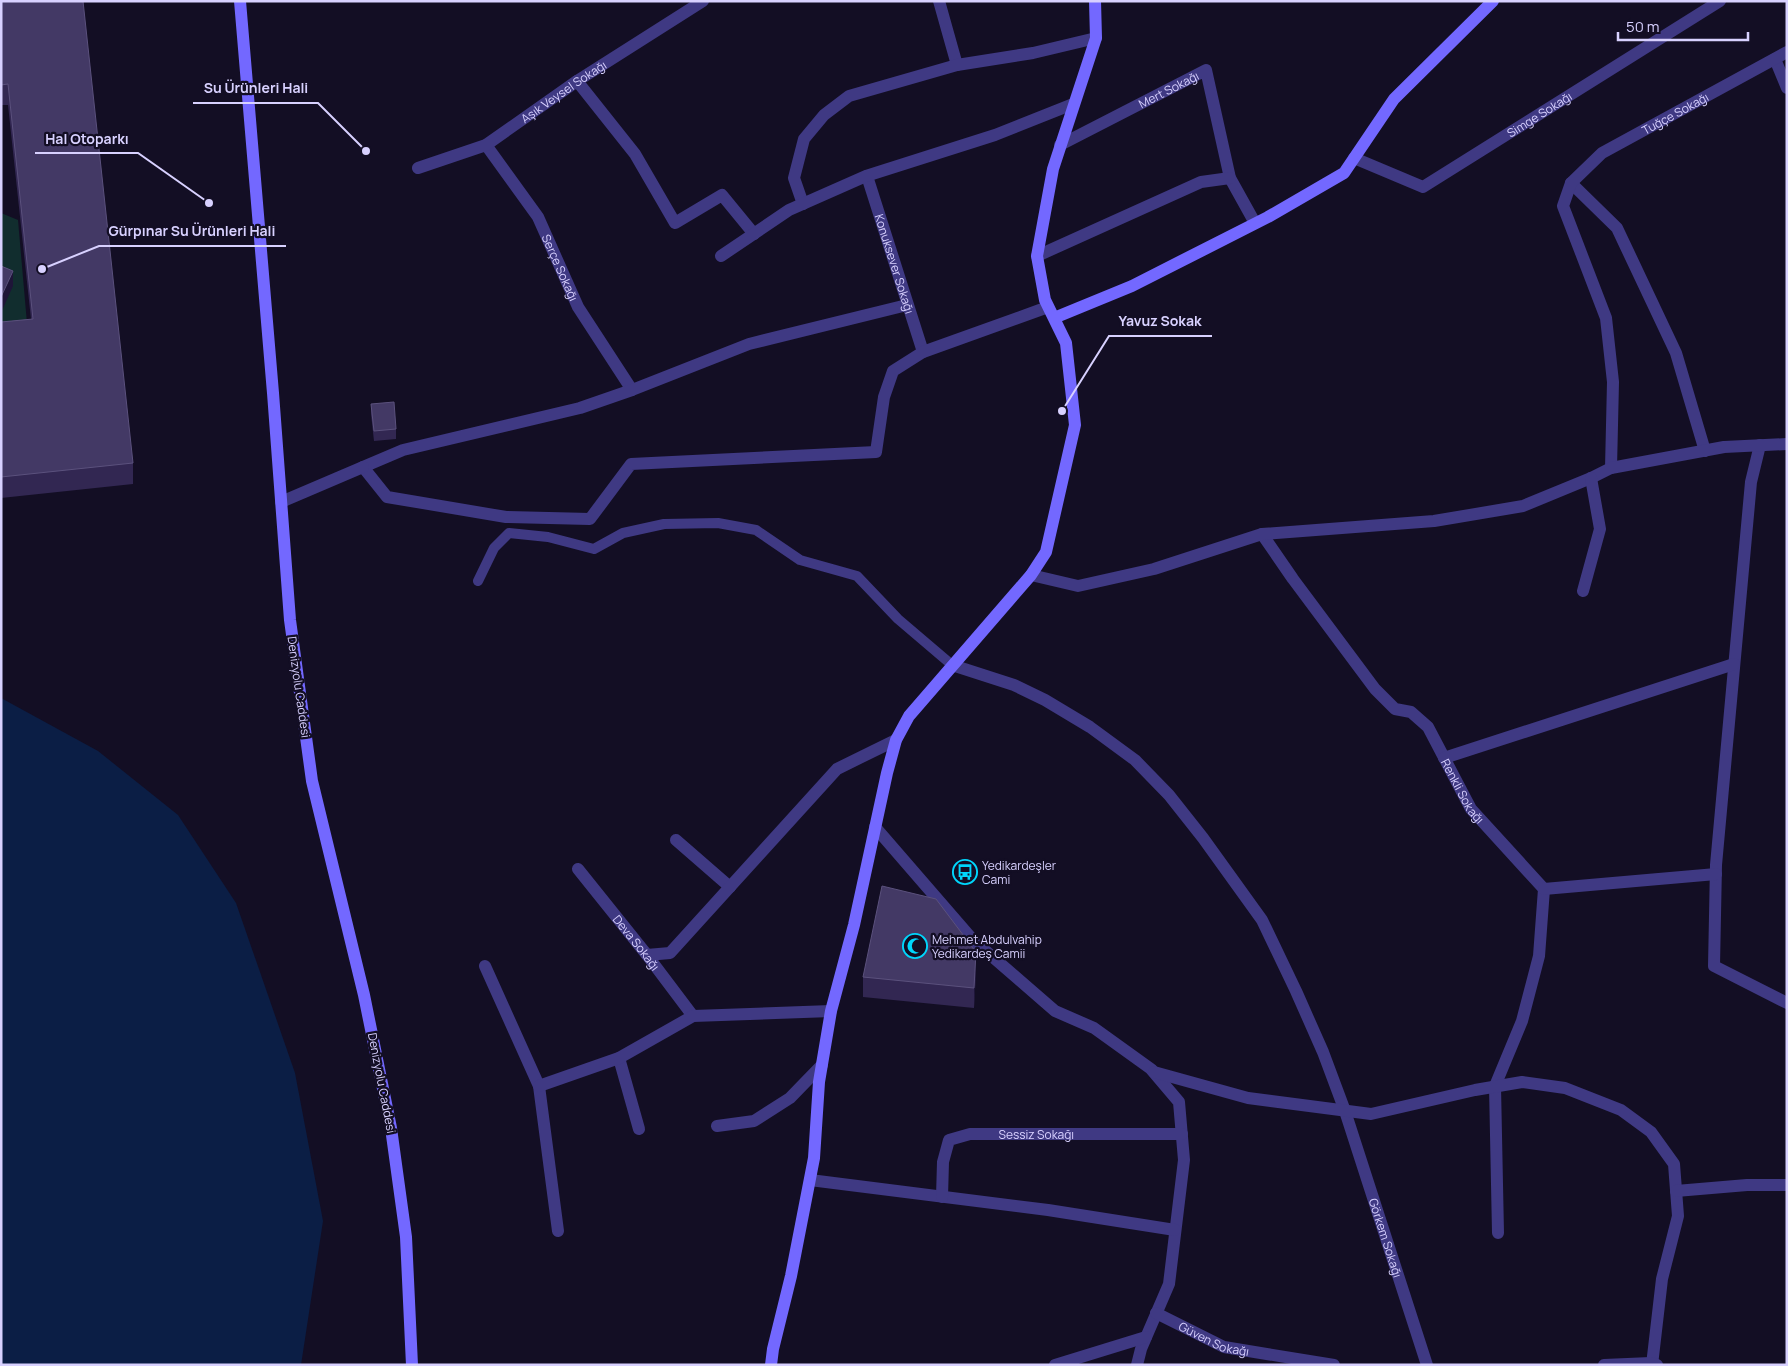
<svg xmlns="http://www.w3.org/2000/svg" width="1788" height="1366" viewBox="0 0 1788 1366" font-family="Manrope,sans-serif">
<style>
.green{fill:#112d2e}
.water{fill:#0b1e45}
.lines{fill:none;stroke-linecap:round;stroke-linejoin:round}
.lane{stroke:#3f3983;stroke-width:10}
.street{stroke:#3f3983;stroke-width:12}
.secondary{stroke:#7368ff;stroke-width:12}
.wall{fill:#322752}
.shaded-wall{fill:#1e1538}
.building{fill:#433965;stroke:#5b517d}
.labels{text-anchor:middle;dominant-baseline:central;stroke-width:4.5;stroke-linejoin:round;paint-order:stroke}
.street-label{font-size:12px;fill:#d8d1ff;stroke:#130e24}
.poi-label{font-size:12px;fill:#d8d1ff;stroke:#130e24;text-anchor:start}
.leader{fill:none;stroke:#d8d1ff;stroke-width:2}
.callout-dot{fill:#d8d1ff;stroke:#130e24;stroke-width:2}
.callout-label{font-size:14px;text-anchor:middle;font-weight:bold;fill:#d8d1ff;stroke:#130e24;stroke-width:4.5;stroke-linejoin:round;paint-order:stroke}
</style>
<rect width="100%" height="100%" fill="#130e24"/>
<path class="green" d="M1,213L18,220L28,335L1,338Z"/>
<path class="water" d="M1,698L98,751L178,815L236,903L295,1073L323,1221L301,1365H1Z"/>
<g class="lines">
<path class="lane" d="M478,581L494,548L509,533L548,537L594,549L623,533L664,524L718,523L756,530L800,560L857,576L898,619L952,665"/>
<g class="street">
<path d="M939,1L957,65"/>
<path d="M1775,59L1787,88"/>
<path d="M577,81L635,154L675,223L722,195L754,234"/>
<path id="s1" d="M486,145L538,217L578,307L632,390"/>
<path id="s2" d="M1060,145L1206,70L1230,178L1255,223"/>
<path id="s3" d="M1354,158L1423,187L1720,1"/>
<path id="s4" d="M418,168L486,145L577,81L703,1"/>
<path id="s5" d="M867,176L923,352"/>
<path d="M1571,183L1617,228L1676,353L1705,451"/>
<path d="M803,204L794,178L804,139L824,115L849,96L957,65L1033,53L1096,38"/>
<path d="M721,256L789,210L866,176L995,135L1073,104"/>
<path d="M1037,256L1201,182L1230,178"/>
<path d="M907,305L749,344L632,390L580,408L403,450L363,467L387,497L506,517L590,519L631,464L876,452L884,397L893,371L923,352L1048,307"/>
<path d="M1760,445L1751,482L1716,865L1714,966L1787,1003"/>
<path id="s6" d="M1611,468L1613,382L1606,318L1563,206L1571,183L1602,153L1787,52"/>
<path d="M281,502L363,467"/>
<path id="s7" d="M1262,534L1293,579L1375,689L1395,709L1411,712L1428,727L1471,809L1544,889L1539,956L1522,1021L1495,1086L1498,1233"/>
<path d="M1031,575L1078,586L1154,569L1262,534L1434,521L1523,506L1591,478L1611,468L1724,447L1787,444"/>
<path d="M1583,591L1600,529L1591,478"/>
<path id="s8" d="M952,665L1014,685L1045,700L1090,727L1135,760L1169,795L1203,838L1262,920L1296,991L1323,1052L1345,1111L1427,1365"/>
<path d="M1444,758L1734,664"/>
<path d="M875,827L972,939L1055,1011L1094,1028L1151,1069L1179,1102L1184,1160L1169,1284L1141,1349L1137,1365"/>
<path d="M676,840L730,887"/>
<path id="s9" d="M578,869L647,955L693,1016"/>
<path d="M1544,889L1716,874"/>
<path d="M647,955L670,953L837,769L896,740"/>
<path d="M485,966L539,1086L558,1231"/>
<path d="M619,1058L639,1129"/>
<path d="M1154,1072L1248,1098L1371,1114L1475,1090L1522,1082L1565,1088L1621,1110L1651,1132L1674,1164L1678,1216L1662,1279L1652,1365"/>
<path d="M539,1086L619,1058L693,1016L831,1011"/>
<path d="M717,1126L754,1121L790,1098L822,1065"/>
<path d="M810,1180L1048,1210L1175,1230"/>
<path d="M1676,1191L1747,1185H1787"/>
<path id="s10" d="M942,1197L943,1162L949,1140L970,1134H1182"/>
<path id="s11" d="M1156,1313L1224,1347L1334,1365"/>
<path d="M1055,1365L1146,1337"/>
<path d="M1604,1365L1651,1363L1657,1365"/>
</g>
<path class="secondary" d="M240,1L273,393L290,620L312,781L364,995L391,1128L406,1237L412,1365
M1054,318L1132,286L1268,217L1344,173L1394,99L1493,1
M771,1365L773,1349L791,1276L814,1158L819,1082L831,1011L854,925L887,773L896,740L909,716L1031,575L1046,552L1075,425L1066,343L1045,300L1037,256L1053,169L1096,38L1095,1"/>
</g>
<path class="wall" d="M1,1L133,463V484L1,498V322L31,319L8,105H1Z
M371,404L396,429V439L374,441L371,414Z
M976,973L974,1008L863,997V977Z"/>
<path class="shaded-wall" d="M13,271V286L1,313V297Z
M976,952V973L974,1008V988Z"/>
<path class="building" d="M1,1H83L133,463L1,477V322L33,319L8,84L1,85Z
M1,266L13,271L1,297Z
M394,402L396,429L374,431L371,404Z
M882,886L936,899L976,952L974,988L863,977Z"/>
<defs>
<symbol id="bus-ring" viewBox="-11 -11 22 22"><circle r="9.5" fill="#130e24" stroke="#00d6fc" stroke-width="1.5"/><path d="M-5-6H5V4H4V6H2V4H-2V6H-4V4H-5ZM-3.5-4V0h7V-4ZM-3.5 1.2v1.5H-2V1.2ZM2 1.2v1.5H3.5V1.2Z" fill="#00d6fc"/></symbol>
<symbol id="mosque-ring" viewBox="-11 -11 22 22"><circle r="9.5" fill="#130e24" stroke="#00d6fc" stroke-width="1.5"/><path d="M3.5-4.9A6 6 0 1 0 3.5 4.9A5 5 0 1 1 3.5-4.9Z" fill="#00d6fc"/></symbol>
</defs>
<g fill-rule="evenodd">
<use href="#bus-ring" x="951" y="858" width="28" height="28"/>
<use href="#mosque-ring" x="901" y="932" width="28" height="28"/>
</g>
<g class="labels">
<g class="street-label">
<text stroke="none"><textPath href="#s2" startOffset="122">Mert Sokağı</textPath></text>
<text stroke="none"><textPath href="#s4" startOffset="166">Aşık Veysel Sokağı</textPath></text>
<text stroke="none"><textPath href="#s6" startOffset="421">Tuğçe Sokağı</textPath></text>
<text stroke="none"><textPath href="#s3" startOffset="212">Simge Sokağı</textPath></text>
<text stroke="none"><textPath href="#s5" startOffset="92">Konuksever Sokağı</textPath></text>
<text stroke="none"><textPath href="#s1" startOffset="144">Serçe Sokağı</textPath></text>
<text transform="translate(299 687) rotate(82)">Denizyolu Caddesi</text>
<text stroke="none"><textPath href="#s7" startOffset="332">Renkli Sokağı</textPath></text>
<text stroke="none"><textPath href="#s9" startOffset="94">Deva Sokağı</textPath></text>
<text transform="translate(382 1083) rotate(79)">Denizyolu Caddesi</text>
<text stroke="none"><textPath href="#s10" startOffset="146">Sessiz Sokağı</textPath></text>
<text stroke="none"><textPath href="#s8" startOffset="754">Görkem Sokağı</textPath></text>
<text stroke="none"><textPath href="#s11" startOffset="64">Güven Sokağı</textPath></text>
</g>
<g class="poi-label">
<text x="982" y="865">Yedikardeşler<tspan x="982" dy="14">Cami</tspan></text>
<text x="932" y="939">Mehmet Abdulvahip<tspan x="932" dy="14">Yedikardeş Camii</tspan></text>
</g>
</g>
<path class="leader" d="M366 151L318 103H193M209 203L138 153H35M42 269L99 246H286M1062 411L1109 336H1212"/>
<g class="callout-dot">
<circle cx="366" cy="151" r="5"/>
<circle cx="209" cy="203" r="5"/>
<circle cx="42" cy="269" r="5"/>
<circle cx="1062" cy="411" r="5"/>
</g>
<g class="callout-label">
<text x="256" y="93">Su Ürünleri Hali</text>
<text x="87" y="144">Hal Otoparkı</text>
<text x="192" y="236">Gürpınar Su Ürünleri Hali</text>
<text x="1160" y="326">Yavuz Sokak</text>
</g>
<rect width="1788" height="1366" fill="none" stroke="#d8d1ff" stroke-width="5"/>
<path d="M1618 32v8h130v-8" fill="none" stroke="#d8d1ff" stroke-width="2.5"/>
<text x="1626" y="32" font-size="15" fill="#d8d1ff" stroke="#130e24" stroke-width="4" paint-order="stroke">50 m</text>
</svg>
